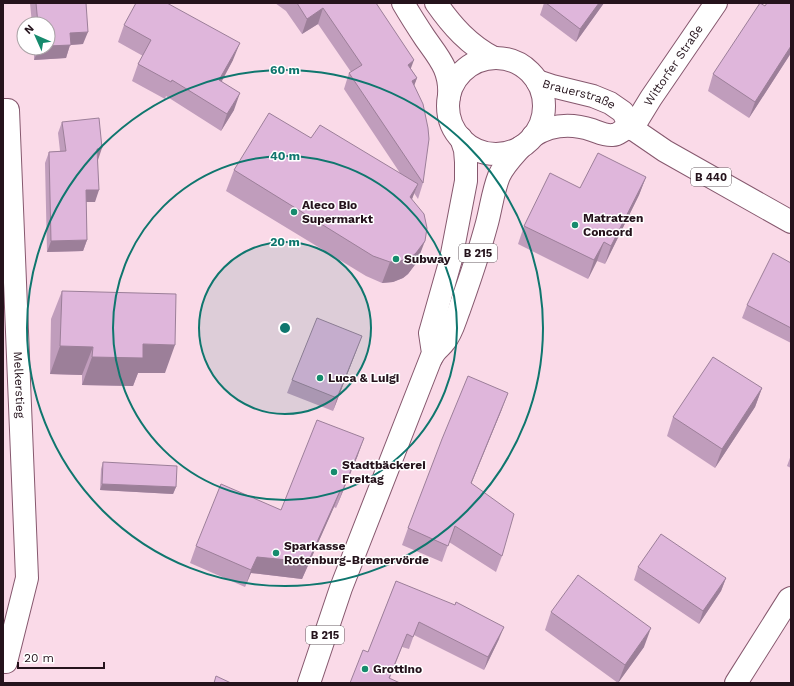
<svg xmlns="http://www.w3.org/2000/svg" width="794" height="686" viewBox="0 0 794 686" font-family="'Work Sans',sans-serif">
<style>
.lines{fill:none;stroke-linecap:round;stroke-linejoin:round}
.street-casing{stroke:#86586e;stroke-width:24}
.primary-casing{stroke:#86586e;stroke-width:24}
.street{stroke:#fff;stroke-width:22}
.primary{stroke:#fff;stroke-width:22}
.wall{fill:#c09dbc}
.shaded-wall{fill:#9c7f99}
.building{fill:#dfb6db;stroke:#9c7f99}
.ring{fill:none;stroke:#0f766e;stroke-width:2}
.poi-dot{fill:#158b6d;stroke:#fff;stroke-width:1.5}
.labels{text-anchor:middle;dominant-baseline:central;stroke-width:3;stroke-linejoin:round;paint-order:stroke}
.shield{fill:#fff;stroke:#665a60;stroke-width:1}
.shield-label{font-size:11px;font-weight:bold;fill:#25131c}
.street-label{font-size:12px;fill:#25131c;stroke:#fff}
.poi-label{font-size:12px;font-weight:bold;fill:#25131c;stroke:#fff;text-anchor:start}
.centre{fill:#0f766e;stroke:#fff;stroke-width:2}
.ring-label{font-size:12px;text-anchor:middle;font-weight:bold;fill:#0f766e;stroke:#fff;stroke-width:3;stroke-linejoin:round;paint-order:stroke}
</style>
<rect width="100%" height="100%" fill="#fadae8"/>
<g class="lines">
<defs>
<g id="street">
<path id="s1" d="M3,110H8L27,578L6,662"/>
<path id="s2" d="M632,129L651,98L716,3"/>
<path d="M736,683L789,599L791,598"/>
</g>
<g id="primary">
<path d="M403,3C410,15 417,26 425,38C439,58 451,70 449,97"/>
<path d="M436,3C452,26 469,45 494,58"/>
<circle cx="496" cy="106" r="48"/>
<path id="s3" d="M537,81L552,86L593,96L610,103L623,112L630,127L665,151L791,222"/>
<path d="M533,136C552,124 571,123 592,130C598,132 606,136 613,135C620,135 624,126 632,129"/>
<path d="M432,357C435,350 441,347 445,341C452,333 455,320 459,310C469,282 479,253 487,223C491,208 493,191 499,176C504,165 513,156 521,147"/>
<path d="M309,683L341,588L433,353L430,333L451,259L466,181V162L465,150L461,138"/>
</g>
</defs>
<use href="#street" class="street-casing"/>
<use href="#primary" class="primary-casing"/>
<use href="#street" class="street"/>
<use href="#primary" class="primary"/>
</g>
<path class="wall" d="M30,3H86L83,44L70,45L66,58L34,60V48H48V24H32Z
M275,3H376L411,69L417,78L414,85L423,183L418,199L414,193L412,199L417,262L408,274L403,278L393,282L382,283L366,276L226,191L234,170L311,138L400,173L344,89L349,73L351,72L318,24L302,34L286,11Z
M544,3H604L576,42L540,15Z
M791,3V53L749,118L708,91L713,74L765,6Z
M124,25L233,60L222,81L234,110L221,131L166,96L165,99L132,81L138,64L143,56L118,42Z
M62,122L98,160L95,202H86L87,240L83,251L47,252L45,163L49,152L60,151L58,133Z
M646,177L639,195L605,264L597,261L588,279L518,244L524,226L580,188Z
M791,263V343L742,318L747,305Z
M62,291L165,373H138L133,386L82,385V375L50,374L51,319Z
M357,349L333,411L287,393L292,380Z
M762,388L755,407L715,468L667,436L673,417Z
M502,409L471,483L502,556L496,572L449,542L442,562L402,545L408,528Z
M358,455L336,508L334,507L302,579L251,573L245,587L190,563L196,546L281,510Z
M791,455V468L787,466Z
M103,462L176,487L173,494L100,490L101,469Z
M638,567L726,578L721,591L699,624L634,580Z
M396,581L499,639L484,670L414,635L409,649L402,647L390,678L350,683L368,652Z
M551,612L644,647L618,683L545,630Z"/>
<path class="shaded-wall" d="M599,3H604L576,42L580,29Z
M323,8L318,24L302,34L307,19Z
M88,32L83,44L70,45L66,58L34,60L39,48H48V46L70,33Z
M240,43L233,60L213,97L219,80Z
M791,46V53L749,118L755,102Z
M414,60L408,76V65Z
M417,78L411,94L412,81Z
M240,93L234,110L221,131L227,114Z
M102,148L98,160L97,149Z
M646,177L639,195L605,264L611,246Z
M418,184L410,204V197Z
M86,190H99L95,202H81Z
M87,240L83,251L47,252L51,241Z
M425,241L417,262L408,274L403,278L393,282L382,283L390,262Z
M604,242L597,261L588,279L594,260Z
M362,336L357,349L333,411L337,398Z
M143,344L175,345L165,373H138L133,386L82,385L92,357Z
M60,346L93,347L82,375L50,374Z
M762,388L755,407L715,468L722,449Z
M508,393L502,409L465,499L471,483Z
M364,438L358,455L336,508L342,492Z
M102,484L176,487L173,494L100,490Z
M340,491L334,507L302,579L251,573L245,587L251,570L257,557Z
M726,578L721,591L699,624L703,611Z
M504,627L499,639L484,670L488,657Z
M651,628L644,647L618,683L625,665Z"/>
<path class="building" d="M36,3H86L88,32L70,33L71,45L48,46V24H38Z
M136,3H167L240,43L219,80L240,93L227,114L172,80L171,82L138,64L151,40L124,25Z
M297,3H376L414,60L408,65L417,78L412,81L423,104L428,128L429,139L423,183L349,73L362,65L323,8L307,19Z
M546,3H599L580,29Z
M760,3L765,6L767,3H791V46L755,102L713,74Z
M269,113L311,138L320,125L418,184L410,197L424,214L427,228L425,241L416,253L410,258L400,261L390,262L373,256L234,170Z
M99,118L102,148L97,149L99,190H86L87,240L51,241L49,152L66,151L62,122Z
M598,153L646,177L611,246L604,242L594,260L524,226L550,173L580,188Z
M773,253L791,263V328L747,305Z
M62,291L176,294L175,345L143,344V358L92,357L93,347L60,346Z
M317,318L362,336L337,398L292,380Z
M713,357L762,388L722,449L673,417Z
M468,376L508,393L471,483L514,514L502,556L455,526L448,546L408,528L442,439Z
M317,420L364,438L342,492L340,491L308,562L257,557L251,570L196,546L221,484L281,510Z
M103,462L177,466L176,487L102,484Z
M661,534L726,578L703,611L638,567Z
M578,575L651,628L625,665L551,612Z
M396,581L455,605L456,602L504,627L488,657L419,622L413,637L407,634L389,678L400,683H350L363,650L368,652Z
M216,676L231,683H214Z"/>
<circle cx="285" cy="328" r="86" fill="#0f766e" fill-opacity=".12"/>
<g class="ring">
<circle cx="285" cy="328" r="86"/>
<circle cx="285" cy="328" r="172"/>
<circle cx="285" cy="328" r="258"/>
</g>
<g class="poi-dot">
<circle cx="294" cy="212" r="4"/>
<circle cx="575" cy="225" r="4"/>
<circle cx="396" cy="259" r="4"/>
<circle cx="320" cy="378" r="4"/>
<circle cx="334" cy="472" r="4"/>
<circle cx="276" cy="553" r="4"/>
<circle cx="365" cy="669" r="4"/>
</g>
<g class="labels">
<g class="shield">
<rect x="691" y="168" width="40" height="18" rx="3"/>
<rect x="459" y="244" width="38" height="18" rx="3"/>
<rect x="306" y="626" width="38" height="18" rx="3"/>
</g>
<g class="shield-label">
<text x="711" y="177">B 440</text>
<text x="478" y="253">B 215</text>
<text x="325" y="635">B 215</text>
</g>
<g class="street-label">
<text stroke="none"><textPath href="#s2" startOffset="76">Wittorfer Straße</textPath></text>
<text stroke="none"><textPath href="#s3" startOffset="44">Brauerstraße</textPath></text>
<text stroke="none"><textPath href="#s1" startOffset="280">Melkerstieg</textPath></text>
</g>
<g class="poi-label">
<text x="302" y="205">Aleco Bio<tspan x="302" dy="14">Supermarkt</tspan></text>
<text x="583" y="218">Matratzen<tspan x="583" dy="14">Concord</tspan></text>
<text x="404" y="259">Subway</text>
<text x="328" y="378">Luca &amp; Luigi</text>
<text x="342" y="465">Stadtbäckerei<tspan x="342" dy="14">Freitag</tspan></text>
<text x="284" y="546">Sparkasse<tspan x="284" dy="14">Rotenburg-Bremervörde</tspan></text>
<text x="373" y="669">Grottino</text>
</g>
</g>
<circle cx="285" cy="328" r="6" class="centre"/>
<g class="ring-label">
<text x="285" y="74">60 m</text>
<text x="285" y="160">40 m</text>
<text x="285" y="246">20 m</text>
</g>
<rect width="794" height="686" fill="none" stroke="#25131c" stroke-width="8"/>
<g transform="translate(36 36) rotate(315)"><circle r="19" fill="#ffffff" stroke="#a8a1a4"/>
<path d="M0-3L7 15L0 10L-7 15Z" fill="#158b6d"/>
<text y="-6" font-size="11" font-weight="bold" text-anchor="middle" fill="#25131c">N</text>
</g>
<path d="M18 662v6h86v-6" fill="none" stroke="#25131c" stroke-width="2"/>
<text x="24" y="662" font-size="12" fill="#25131c" stroke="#ffffff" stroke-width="3" paint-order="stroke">20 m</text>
</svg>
